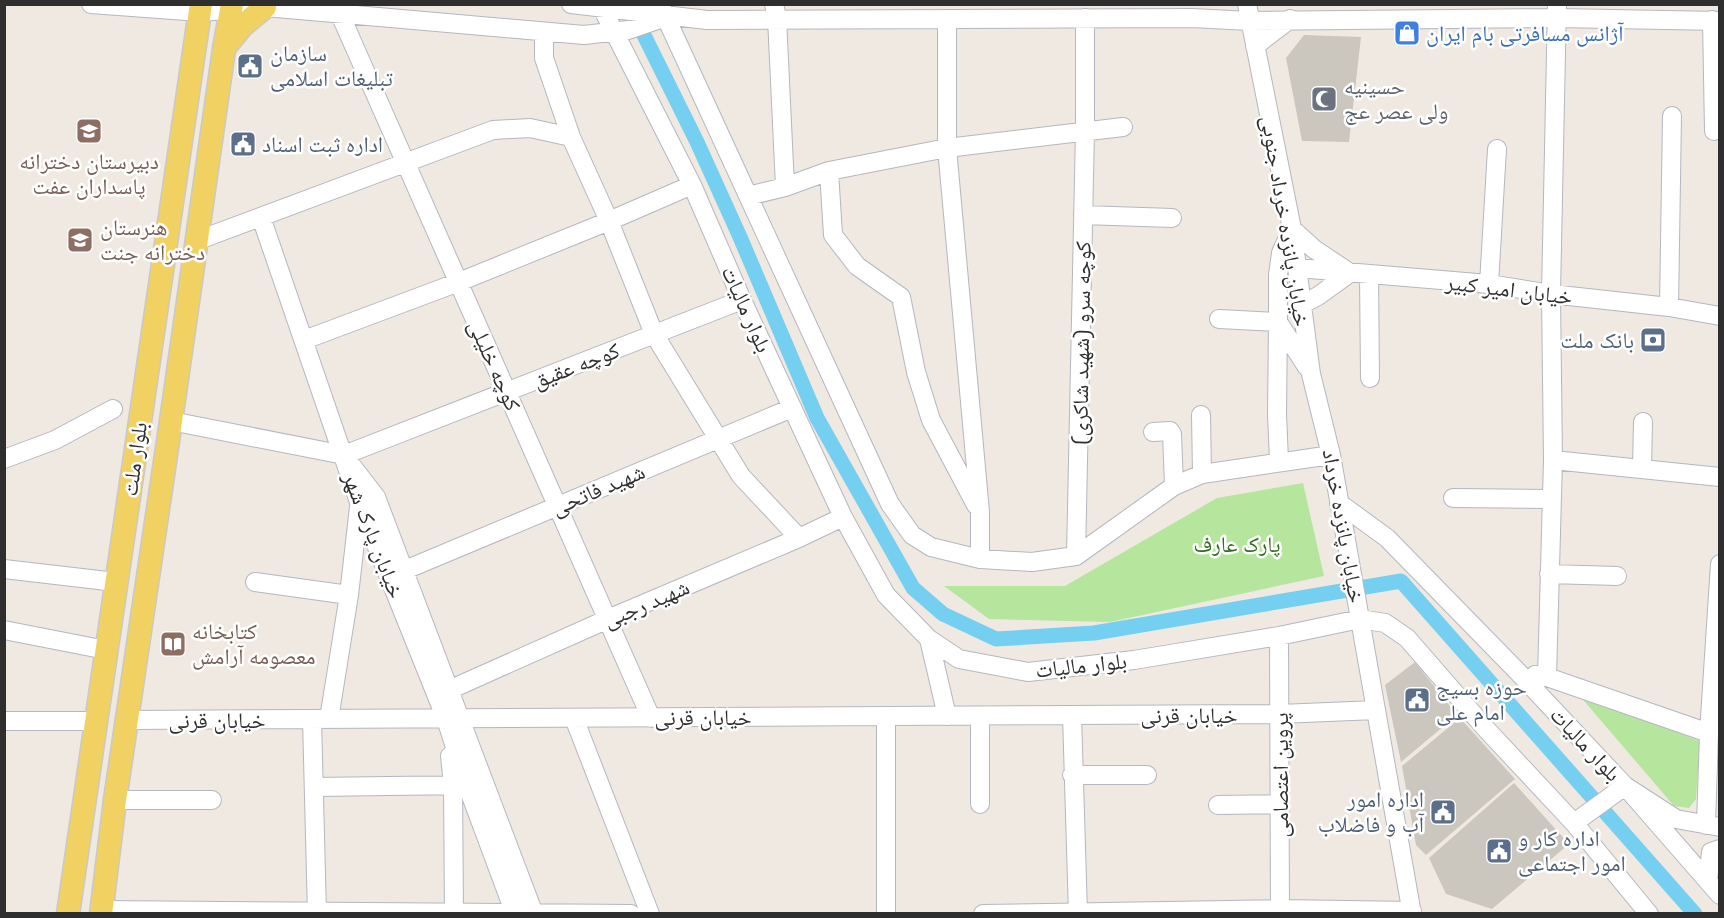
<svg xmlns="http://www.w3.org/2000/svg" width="1724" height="918" viewBox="0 0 1724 918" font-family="'Space Grotesk','Noto Naskh Arabic',sans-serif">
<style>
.green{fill:#b6e59e}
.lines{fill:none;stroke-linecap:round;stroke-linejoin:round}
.canal{stroke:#75cff0;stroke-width:15}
.building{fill:#cbc7bf}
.minor-casing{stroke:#b4b7c1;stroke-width:20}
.major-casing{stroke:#c9c9c9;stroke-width:25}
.minor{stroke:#fff;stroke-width:18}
.major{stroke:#f2d163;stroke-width:22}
.labels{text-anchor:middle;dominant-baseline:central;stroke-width:5;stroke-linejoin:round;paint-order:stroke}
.shop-label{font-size:22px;fill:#366cbe;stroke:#fff;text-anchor:start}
.service-label{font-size:22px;fill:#4e5e75;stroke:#fff;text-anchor:start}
.worship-label{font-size:22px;fill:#5b616d;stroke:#fff;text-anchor:start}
.education-label{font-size:22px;fill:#785e54;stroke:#fff;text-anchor:start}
.street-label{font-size:22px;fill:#2e2e2e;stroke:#fff}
.park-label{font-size:22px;fill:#2c6e1b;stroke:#fff}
</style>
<rect width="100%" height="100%" fill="#efe9e1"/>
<path class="green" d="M1303,483L1324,576L1110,622L989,619L944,586H1065L1217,498Z
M1579,695L1700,741L1696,799L1689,808L1674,806Z"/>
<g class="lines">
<path class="canal" d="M635,17L697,142L740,237L817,418L913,588L943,614L996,639L1094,633L1401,581L1695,914"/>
</g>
<path class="building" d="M1304,35L1361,37L1349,142L1302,141L1286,58Z
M1415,662L1457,715L1401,762L1385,685Z
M1460,718L1515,779L1426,855L1416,845L1402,766Z
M1514,783L1569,844L1492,909L1446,894L1429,858Z"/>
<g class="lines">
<defs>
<path id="minor" d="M91,4L200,12L265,7L584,35L628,30L666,17
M571,4L707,20L1192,18L1250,21L1557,18L1720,21
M600,4L692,185L742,300L843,517L886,595L929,639L959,659L1028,672L1134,660L1279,636L1360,619L1385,623L1407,638L1487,730L1574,823L1649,914
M774,4L777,18L785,187
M1247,4L1292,229L1311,374L1331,455L1412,914
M662,9L890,504L912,535L931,547L980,559L1032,562L1076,556L1174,486L1202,474L1331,455
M339,12L651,718
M947,20V148L980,512V559
M1712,20L1714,131
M1255,46L1290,19
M829,171L833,235L857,266L901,297L916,372L931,420L976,505
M692,185L609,221L654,334L741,476L799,538
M748,196L785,187L829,171L947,148L1123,127
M1083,215L1172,218
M261,217L360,505L446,719L467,785L515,914
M196,241L493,130L530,128L571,137
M1298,268L1489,284L1551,294L1669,307L1720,316
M1369,275L1370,378
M1489,284L1497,149
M1669,307L1672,116
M1219,319L1278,322V275L1281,253L1292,229L1314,249L1350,273L1318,296L1301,305
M304,340L459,282L609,221L571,137L544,58V33
M1201,415L1202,474
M171,421L344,455
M1153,432L1170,431L1172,434L1174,486
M344,455L742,300
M4,459L55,440L113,409
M1553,460L1720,477
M1279,461L1277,414L1278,322L1307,367
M352,466L376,497L534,914
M1642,469L1643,422
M1453,498L1551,499
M1339,503L1387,538L1518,672L1625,786L1720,895
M1076,556L1085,130V18
M4,569L116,582
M405,570L792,408
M1549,574L1617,576
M255,582L349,595
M4,630L106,650
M1279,636L1280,914
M929,639L947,716
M1535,675L1547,677L1709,733L1706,825
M1547,677L1553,460L1551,294L1557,4
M449,690L608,619L799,538L843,517
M1072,715L1078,914
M886,716V914
M980,716V804
M574,718L650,914
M312,719L317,914
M329,719L349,595L359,507
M126,720L1280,714L1376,710
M4,721H96
M1709,733L1720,564
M450,756L453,785L454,914
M1072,775H1147
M314,787L465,785
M115,800H212
M1218,805L1280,804
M1574,823L1625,786L1676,819L1720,827
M1708,881L1711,852L1720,849
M102,910L631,914
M983,914L1280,909L1412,911"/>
<path id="major" d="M224,48L242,26L265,7
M68,914L201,4
M101,914L115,800L171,421L224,49L232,4"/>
</defs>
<use href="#minor" class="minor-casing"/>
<use href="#major" class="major-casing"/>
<use href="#minor" class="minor"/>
<use href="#major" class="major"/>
</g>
<defs>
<symbol id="shop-square" viewBox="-11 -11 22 22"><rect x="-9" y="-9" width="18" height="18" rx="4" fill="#3f7fe0" stroke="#fff"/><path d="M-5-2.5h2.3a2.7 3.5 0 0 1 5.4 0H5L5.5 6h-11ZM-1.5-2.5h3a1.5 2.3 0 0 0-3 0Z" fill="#fff"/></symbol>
<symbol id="civic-square" viewBox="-11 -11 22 22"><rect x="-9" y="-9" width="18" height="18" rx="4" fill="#5c6f8a" stroke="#fff"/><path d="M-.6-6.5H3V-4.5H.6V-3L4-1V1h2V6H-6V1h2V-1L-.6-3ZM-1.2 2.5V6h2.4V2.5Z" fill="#fff"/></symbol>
<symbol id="mosque-square" viewBox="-11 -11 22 22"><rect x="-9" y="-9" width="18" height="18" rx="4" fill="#6b7280" stroke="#fff"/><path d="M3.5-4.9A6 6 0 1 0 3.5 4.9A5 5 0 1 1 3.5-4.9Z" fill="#fff"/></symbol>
<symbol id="school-square" viewBox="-11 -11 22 22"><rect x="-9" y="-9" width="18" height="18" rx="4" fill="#8d6e63" stroke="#fff"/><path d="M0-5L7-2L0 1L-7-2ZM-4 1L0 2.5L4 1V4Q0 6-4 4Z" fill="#fff"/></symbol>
<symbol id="bank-square" viewBox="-11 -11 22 22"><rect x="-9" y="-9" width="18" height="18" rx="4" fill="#5c6f8a" stroke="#fff"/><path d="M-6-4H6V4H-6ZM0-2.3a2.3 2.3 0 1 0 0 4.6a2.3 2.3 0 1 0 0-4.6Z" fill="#fff"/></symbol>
<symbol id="library-square" viewBox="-11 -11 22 22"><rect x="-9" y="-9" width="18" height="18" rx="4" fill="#8d6e63" stroke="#fff"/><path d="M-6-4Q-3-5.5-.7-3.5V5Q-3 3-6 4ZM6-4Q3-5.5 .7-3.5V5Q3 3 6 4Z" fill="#fff"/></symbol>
</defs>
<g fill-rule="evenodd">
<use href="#shop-square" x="1392" y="18" width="30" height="30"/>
<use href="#civic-square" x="235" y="51" width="30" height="30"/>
<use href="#mosque-square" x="1309" y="84" width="30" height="30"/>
<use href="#school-square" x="74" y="116" width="30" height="30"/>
<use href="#civic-square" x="228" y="129" width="30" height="30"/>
<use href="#school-square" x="65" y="225" width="30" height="30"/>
<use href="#bank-square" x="1638" y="325" width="30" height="30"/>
<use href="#library-square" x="158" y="629" width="30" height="30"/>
<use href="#civic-square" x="1402" y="685" width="30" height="30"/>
<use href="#civic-square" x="1428" y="797" width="30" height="30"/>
<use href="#civic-square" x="1484" y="836" width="30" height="30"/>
</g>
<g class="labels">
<g class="shop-label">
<text x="1426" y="33">آژانس مسافرتی بام ایران</text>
</g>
<g class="service-label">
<text x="270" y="53">سازمان<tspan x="270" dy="25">تبلیغات اسلامی</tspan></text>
<text x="262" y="144">اداره ثبت اسناد</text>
<text x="1634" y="340" text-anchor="end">بانک ملت</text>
<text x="1436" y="687">حوزه بسیج<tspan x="1436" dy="25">امام علی</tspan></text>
<text x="1424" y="799" text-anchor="end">اداره امور<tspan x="1424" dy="25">آب و فاضلاب</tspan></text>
<text x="1518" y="838">اداره کار و<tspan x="1518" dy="25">امور اجتماعی</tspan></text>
</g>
<g class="worship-label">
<text x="1344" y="86">حسینیه<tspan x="1344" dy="25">ولی عصر عج</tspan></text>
</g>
<g class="education-label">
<text x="89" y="161" text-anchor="middle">دبیرستان دخترانه<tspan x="89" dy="25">پاسداران عفت</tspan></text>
<text x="100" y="227">هنرستان<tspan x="100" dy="25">دخترانه جنت</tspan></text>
<text x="192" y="631">کتابخانه<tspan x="192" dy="25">معصومه آرامش</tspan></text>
</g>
<g class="street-label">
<text transform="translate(1286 221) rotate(81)">خیابان پانزده خرداد جنوبی</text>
<text transform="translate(1509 289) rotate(7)">خیابان امیر کبیر</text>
<text transform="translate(747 309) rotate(66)">بلوار مالیات</text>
<text transform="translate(1081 343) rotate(-89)">کوچه سرو (شهید شاکری)</text>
<text transform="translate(495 365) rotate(66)">کوچه خلیلی</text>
<text transform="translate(576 365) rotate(-21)">کوچه عقیق</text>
<text transform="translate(134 459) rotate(-82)">بلوار ملت</text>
<text transform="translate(598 489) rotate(-23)">شهید فاتحی</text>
<text transform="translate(1344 526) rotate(80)">خیابان پانزده خرداد</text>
<text transform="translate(374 535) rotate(69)">خیابان پارک شهر</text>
<text transform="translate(646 603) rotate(-23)">شهید رجبی</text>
<text transform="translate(1081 665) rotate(-6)">بلوار مالیات</text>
<text x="1189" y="715">خیابان قرنی</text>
<text x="703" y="717">خیابان قرنی</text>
<text x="217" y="720">خیابان قرنی</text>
<text transform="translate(1586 744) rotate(47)">بلوار مالیات</text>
<text transform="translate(1280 775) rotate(-90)">پروین اعتصامی</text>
</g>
<g class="park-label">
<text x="1237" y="544">پارک عارف</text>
</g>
</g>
<rect width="1724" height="918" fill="none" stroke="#2e2e2e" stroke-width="12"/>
</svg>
